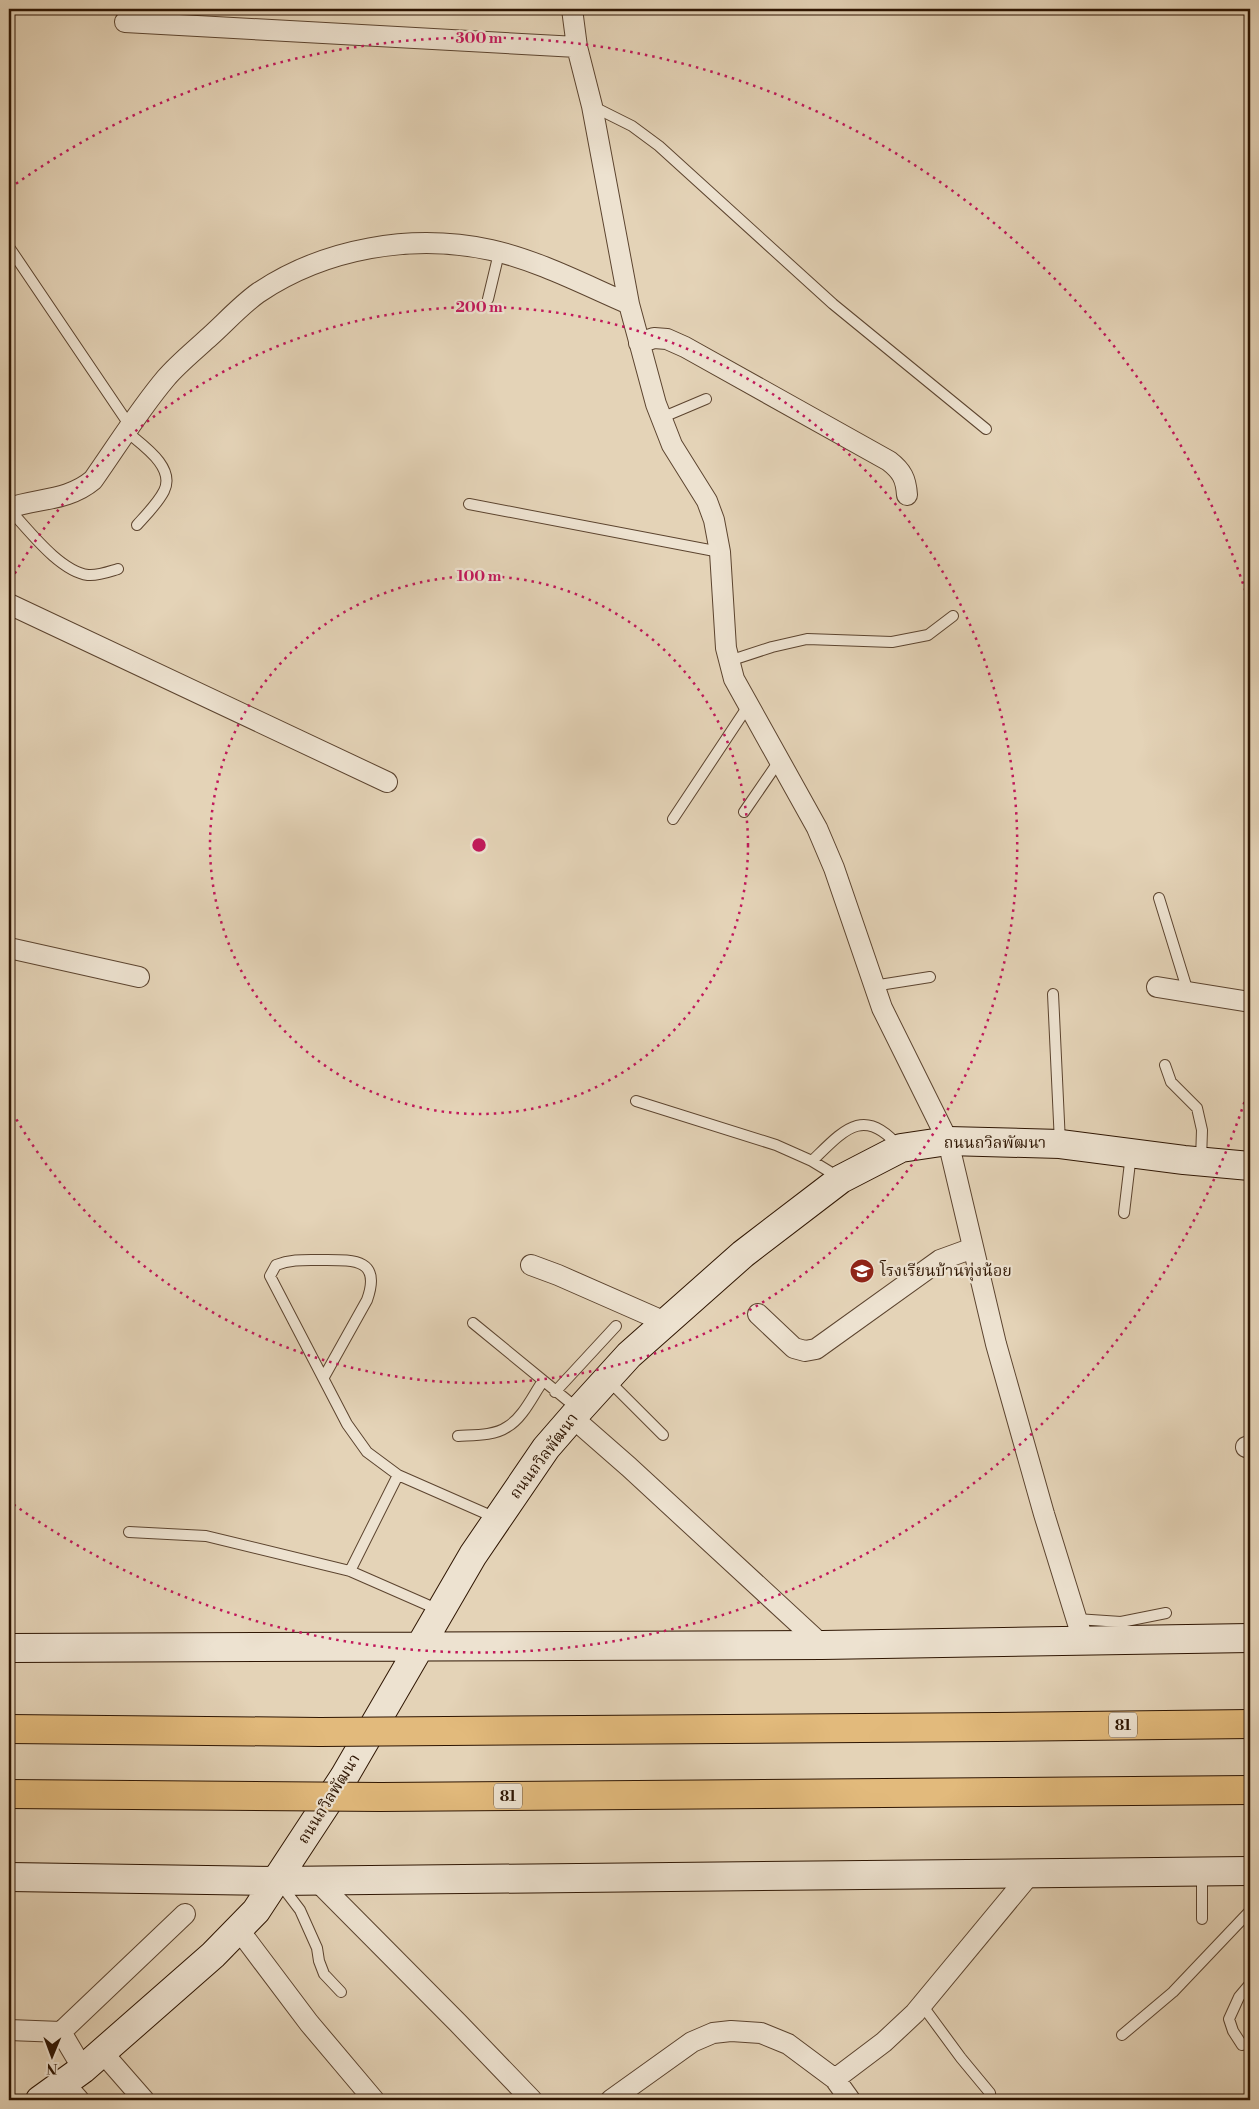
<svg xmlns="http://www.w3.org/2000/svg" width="1259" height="2109" viewBox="0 0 1259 2109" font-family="'Libre Bodoni','Noto Serif Thai',serif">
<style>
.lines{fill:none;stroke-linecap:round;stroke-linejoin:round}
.lane-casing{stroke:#5c442f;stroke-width:12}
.street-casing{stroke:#5c442f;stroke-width:22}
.secondary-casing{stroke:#2e1502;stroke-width:30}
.highway-casing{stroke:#2e1502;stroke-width:30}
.lane{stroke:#ede2d0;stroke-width:10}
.street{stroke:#ede2d0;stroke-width:20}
.secondary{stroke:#ede2d0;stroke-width:28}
.highway{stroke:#e2ba7c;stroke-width:28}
.highway-bridge-casing{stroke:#2e1502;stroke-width:30;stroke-linecap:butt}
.highway-bridge{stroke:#e2ba7c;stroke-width:28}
.ring{fill:none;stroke:#c2185b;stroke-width:2.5;stroke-dasharray:2.5 5}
.labels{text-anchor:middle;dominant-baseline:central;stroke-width:4.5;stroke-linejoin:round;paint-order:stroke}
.shield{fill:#ede2d0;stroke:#675240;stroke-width:1}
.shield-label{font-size:15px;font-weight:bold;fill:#2e1502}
.street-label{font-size:16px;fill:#2e1502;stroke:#ede2d0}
.poi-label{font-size:16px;fill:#2e1502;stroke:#ede2d0;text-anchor:start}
.centre{fill:#c2185b;stroke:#ede2d0;stroke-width:2.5}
.ring-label{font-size:15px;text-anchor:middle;font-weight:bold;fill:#c2185b;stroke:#ede2d0;stroke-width:4.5;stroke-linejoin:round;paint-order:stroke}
</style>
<rect width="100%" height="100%" fill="#e4d3b7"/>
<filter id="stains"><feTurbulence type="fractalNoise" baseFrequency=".004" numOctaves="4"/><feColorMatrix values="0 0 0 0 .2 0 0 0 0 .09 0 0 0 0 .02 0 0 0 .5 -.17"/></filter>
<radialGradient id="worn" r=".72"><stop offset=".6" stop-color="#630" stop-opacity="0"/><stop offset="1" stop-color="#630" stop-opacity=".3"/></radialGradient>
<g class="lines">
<defs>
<path id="lane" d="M592,106L632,126L659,146L833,304L986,429
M9,247L130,426
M488,299L499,253
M661,418L706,399
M127,432C142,445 176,467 164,491C158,503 146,515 137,525
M469,504L720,552
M9,509C28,529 59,571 88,575C98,576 108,572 118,569
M729,661L772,647L807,639L892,642L928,635L953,616
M744,812L779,761
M673,819L748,706
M1159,898L1188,992
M873,986L930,977
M1053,994L1060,1143
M1165,1065L1171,1082L1197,1108L1202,1130L1201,1160
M636,1101L776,1145L812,1161L840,1178
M812,1161C843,1131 864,1104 900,1148
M1124,1213L1131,1154
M473,1323L578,1409
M324,1377L367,1300C382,1258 353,1260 321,1260C305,1260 291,1259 276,1265L270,1276L347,1424L367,1452L398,1475L496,1518
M607,1379L663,1435
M555,1392L616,1326
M458,1436C473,1435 494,1436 507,1427C523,1418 533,1395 543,1381
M129,1532L206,1536L350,1571L439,1610
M350,1571L398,1475
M1076,1619L1121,1622L1166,1613
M1202,1872V1919
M281,1885L300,1910L317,1948L319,1961L324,1974L341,1992
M922,2005L961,2058L990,2093L991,2100
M1122,2035L1173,1992L1250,1911
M1242,2045L1233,2031L1229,2019L1239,1997L1250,1984"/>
<path id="street" d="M572,9L577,47L592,106L629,304L656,404L672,445L707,501L714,520L720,552L726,648L734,679L817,828L834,868L882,1008L948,1141L996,1344L1044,1514L1083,1640
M125,22L577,47
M639,343L654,338L667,339L685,347L889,461C902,471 906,479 907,495
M9,508C38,498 68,501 93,480C117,446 139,410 166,378C178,364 194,351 207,339C224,324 240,306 258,293C325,248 412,233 491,250C537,260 585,285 629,304
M9,604L387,782
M9,948L139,977
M1157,987L1250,1002
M531,1265L558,1275L665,1322
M758,1314L794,1348L805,1351L816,1349L940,1260L973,1248
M573,1418L629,1467L822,1645
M1246,1447L1250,1446
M316,1880L458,2023L532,2100
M239,1930L309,2023L374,2100
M9,2030L61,2032
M102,2052L144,2100
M83,2069L61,2032L185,1914
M835,2079L884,2042L915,2013L1031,1873
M64,2083L79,2100
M611,2100L692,2042L713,2033L731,2031L761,2033L788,2044L835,2079L850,2100"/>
<path id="secondary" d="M9,1648L822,1645L1250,1638
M9,1877L277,1881L1250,1871
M40,2100L83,2069L213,1955L256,1911L344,1777L473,1555L546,1448L579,1410L629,1355L743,1254L841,1179L901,1148L948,1141L1060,1144L1184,1160L1250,1166"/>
<path id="highway" d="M996,1727L1250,1724
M1007,1792L1250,1790"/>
</defs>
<use href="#lane" class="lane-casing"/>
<use href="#street" class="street-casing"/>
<use href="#secondary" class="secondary-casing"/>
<use href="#highway" class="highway-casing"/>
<use href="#lane" class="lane"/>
<use href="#street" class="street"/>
<use href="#secondary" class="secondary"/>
<use href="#highway" class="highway"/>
<defs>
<path id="highway-bridge" d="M9,1729L320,1732L996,1727
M9,1794L381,1797L1007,1792"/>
</defs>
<use href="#highway-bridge" class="highway-bridge-casing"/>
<use href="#highway-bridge" class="highway-bridge"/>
</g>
<g class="ring">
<circle cx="479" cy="845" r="269"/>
<path d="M11 580A538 538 0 1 1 11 1110"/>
<path d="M1249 1088A807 807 0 0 1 10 1502M10 188A807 807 0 0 1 1249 602"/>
</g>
<defs>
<symbol id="school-disc" viewBox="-11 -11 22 22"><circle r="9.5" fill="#8f2418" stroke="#ede2d0"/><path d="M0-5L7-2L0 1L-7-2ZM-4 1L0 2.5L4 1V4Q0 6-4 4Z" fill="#fff"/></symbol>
</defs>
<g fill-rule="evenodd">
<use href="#school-disc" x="848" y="1257" width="28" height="28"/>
</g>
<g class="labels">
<g class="shield">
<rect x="1109" y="1712.5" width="28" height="25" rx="4"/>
<rect x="494" y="1783.5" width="28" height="25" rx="4"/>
</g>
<g class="shield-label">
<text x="1123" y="1725">81</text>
<text x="508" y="1796">81</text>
</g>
<g class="street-label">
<text x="995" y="1143">ถนนถวิลพัฒนา</text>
<text transform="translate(544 1456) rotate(-53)">ถนนถวิลพัฒนา</text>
<text transform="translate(329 1799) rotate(-58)">ถนนถวิลพัฒนา</text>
</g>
<g class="poi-label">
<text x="880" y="1271">โรงเรียนบ้านทุ่งน้อย</text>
</g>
</g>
<circle cx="479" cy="845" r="8" class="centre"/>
<g class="ring-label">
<text x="479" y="43">300 m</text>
<text x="479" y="312">200 m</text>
<text x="479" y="581">100 m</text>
</g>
<rect width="1259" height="2109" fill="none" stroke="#e4d3b7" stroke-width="30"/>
<rect x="10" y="10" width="1239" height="2089" fill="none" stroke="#2e1502" stroke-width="2.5"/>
<rect x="15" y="15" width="1229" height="2079" fill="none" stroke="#2e1502"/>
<g transform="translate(52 2056) rotate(181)" stroke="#ede2d0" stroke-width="4" paint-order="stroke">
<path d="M0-4L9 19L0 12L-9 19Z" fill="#2e1502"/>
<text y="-8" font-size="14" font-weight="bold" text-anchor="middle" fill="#2e1502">N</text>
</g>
<rect width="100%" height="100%" filter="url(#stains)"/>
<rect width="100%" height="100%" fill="url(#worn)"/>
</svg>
